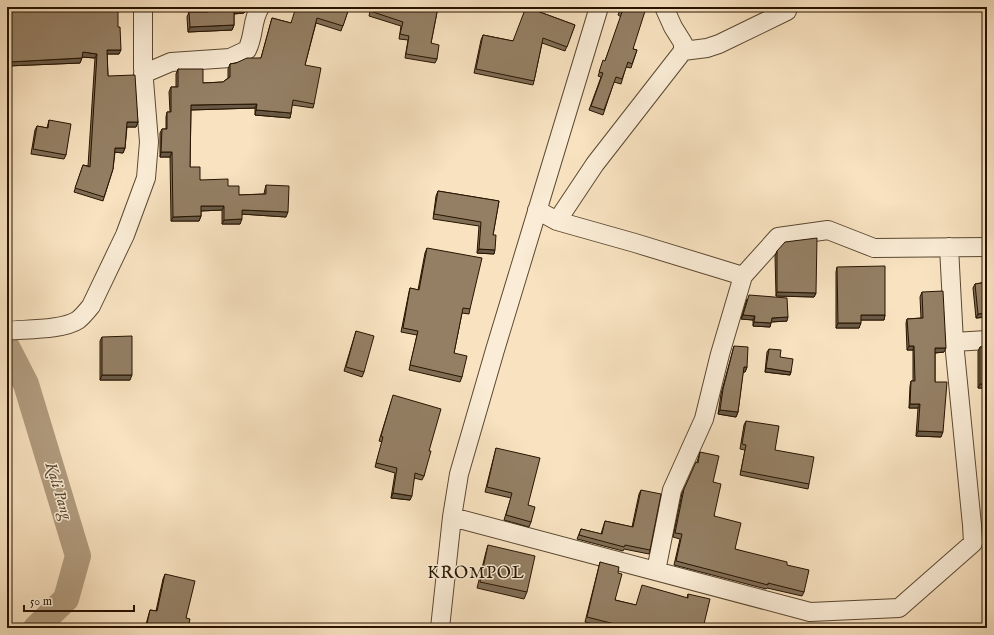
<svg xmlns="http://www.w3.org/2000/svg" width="994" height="635" viewBox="0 0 994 635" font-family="'IM FELL English',serif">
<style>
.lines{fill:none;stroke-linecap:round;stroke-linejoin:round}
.river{stroke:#b19c7f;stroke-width:26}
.minor-casing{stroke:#5b4830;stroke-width:20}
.minor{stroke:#faecd6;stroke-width:18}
.wall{fill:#7f6d56;stroke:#271400}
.shaded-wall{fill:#685946;stroke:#271400}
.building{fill:#947f64;stroke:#271400}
.labels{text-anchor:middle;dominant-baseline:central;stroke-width:3;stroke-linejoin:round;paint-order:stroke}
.water-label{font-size:16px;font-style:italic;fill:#5e4a33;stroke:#faecd6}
.quarter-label{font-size:17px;letter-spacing:1px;fill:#271400;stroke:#faecd6}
</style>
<rect width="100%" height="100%" fill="#f8e2c0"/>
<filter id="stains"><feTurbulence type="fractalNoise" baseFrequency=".005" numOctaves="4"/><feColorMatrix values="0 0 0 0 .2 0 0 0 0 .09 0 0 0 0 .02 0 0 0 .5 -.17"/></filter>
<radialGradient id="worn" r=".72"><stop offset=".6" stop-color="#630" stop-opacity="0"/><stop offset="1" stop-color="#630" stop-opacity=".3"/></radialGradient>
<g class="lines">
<path class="river" d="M7,347L26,384L78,556L66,599L36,628"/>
<defs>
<path id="minor" d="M683,51L707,48L719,44L787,11
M143,74L171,62L230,58L247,50C255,34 251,22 260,7
M537,210L557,221L635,243L743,276L778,237L828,230L874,248L987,247
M557,221L595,164L683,51V43L673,27L664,7
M7,331C26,329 63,330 78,320C83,316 87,311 91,306L125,235L146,178L149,142L143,68V7
M954,342L987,340
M452,517L810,612L899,608L973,543L972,525L954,342L949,247
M656,571L672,490L704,419L720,354L743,276
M440,628L452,517L459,474L495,350L599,7"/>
</defs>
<use href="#minor" class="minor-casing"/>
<use href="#minor" class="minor"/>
</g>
<path class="wall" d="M7,7L118,27L119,54H107L108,76L138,122L136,127H127L125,148L123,153L115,152L113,169L103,201L74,192L83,165L88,166L95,58L82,57L80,63L7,66Z
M206,7H246L244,13L234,14V25L232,30L188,32L187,17L189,12H206Z
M371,7H438L431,43L437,59L435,63L405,58L408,40L399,39L401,26L369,16Z
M621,7L633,49L637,50L631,68L626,67L621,84L614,82L603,115L589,110L601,77L598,76L602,65L605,61L621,17L618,15Z
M349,8L341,31L316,23L305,65L314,104L313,108L292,105L291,113L290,118L255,115V108L191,110L190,167L200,180L228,186L239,195L264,194L265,189L266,185L286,217L242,214L240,224H222V210L201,211V216L199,221H171L170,157H160V133L162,129H166V117L167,112H170L169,92L171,87H176V74L178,69L203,83L223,82L228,78V69L230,64L261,58L272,18L291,23Z
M537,11L575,25L565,51L542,43L534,81L533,85L474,73L481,40L483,35L513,41Z
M49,120L66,155L64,159L31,154L35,130L37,126L47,128Z
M438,191L499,201L493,235L494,254L477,253L479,226L433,219L436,196Z
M427,248L470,309L469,314L462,313L454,353L462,377L460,382L409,370L417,335L401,332L409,292L410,288L418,290L425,253Z
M777,251L816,293L814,297L776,296L775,256Z
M837,267L885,315L884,320H861L859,328H836V272Z
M987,282V317L976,318L973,288L975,284Z
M922,292L944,352L935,353V382L941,437L916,436L918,408H909L910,386L911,381H913V350H907L906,323L907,319L921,318L920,297Z
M747,299L787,321L771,322L770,327L753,326V320L741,319Z
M356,331L364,372L362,377L344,371Z
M102,337L130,380H100V341Z
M734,346L747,367L745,372H743L738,412L736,417L718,414L721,394Z
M980,347H987V388H978V351Z
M769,349L780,357L791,372L790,375L765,372L767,352Z
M392,399L429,451L424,476L422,480L414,478L410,500L391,498L395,473L375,467L382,442L379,441Z
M746,421L809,484L808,489L740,475L745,450L740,449L744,425Z
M496,448L528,505L531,522L529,527L504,520L511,498L485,492Z
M700,452L713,482L714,516L735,549L787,565L804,592L802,596L767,588L766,589L674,565L680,539L673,537L682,493L684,489L697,462Z
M641,490L650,550L649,554L624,549L623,551L577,539L581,529L601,534L605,521L632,527L639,494Z
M488,545L527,592L524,599L477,588L486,552Z
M600,562L618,573L615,600L636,605L687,598L688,594L703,628H610L585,622Z
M165,574L186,618L188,628H145L150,610L156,611L163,579Z"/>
<path class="shaded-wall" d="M234,9H246L244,13L232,14Z
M234,25L232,30L188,32L190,27Z
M107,50H121L119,54H106Z
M83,52L97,54L95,58L81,57Z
M82,58L80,63L7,66L9,62Z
M257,104L255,108L189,110L191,105Z
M256,110L291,113L290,118L255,115Z
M127,122H138L136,127H125Z
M115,148H125L123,153L114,152Z
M161,152H172L170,157H160Z
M201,206H224L222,210L199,211Z
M242,210L288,212L286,217L240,214Z
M201,216L199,221H171L173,217Z
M242,219L240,224H222L224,220Z
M479,249L495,250L494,254L477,253Z
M777,292L816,293L814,297L776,296Z
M987,313V317L976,318L978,314Z
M743,315L755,316L753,320L741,319Z
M861,315H885L884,320H859Z
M788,317L787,321L770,322L772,318Z
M754,322L771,323L770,327L753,326Z
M838,323H861L859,328H836Z
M909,346H914L913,350H907Z
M935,348H946L944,352L934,353Z
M744,367H747L745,372H742Z
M766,368L791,372L790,375L765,372Z
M102,375H132L130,380H100Z
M980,384H987V388H978Z
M910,404H920L918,408H909Z
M720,410L738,412L736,417L718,414Z
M918,431L943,432L941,437L916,436Z
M393,493L412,496L410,500L391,498Z"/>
<path class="building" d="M7,7H118V27H120L121,50H107L108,76L135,75L138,122H127L125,148H115L113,169L104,197L75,188L83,165L90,167L97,54L83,52L82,58L9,62L8,41L7,42Z
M207,7H246V9H234V25L190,27L189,12H208Z
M296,7H345L349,8L343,26L317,18L305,65L321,68L314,104L293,100L291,113L256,110L257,104L191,105L190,167H200V180L228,179V186H239V195L266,194V185L289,186L288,212L242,210V219L224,220V206H201V216L173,217L172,152H161L162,129H167V112H171V87H178V69H203V83L223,82L230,77V64L236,63L247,58H261L272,18L291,23Z
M371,7H438L431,43L439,45L437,59L406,54L409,36L400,34L403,22L370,11Z
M526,7H539L537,11L575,25L567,47L543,38L534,81L476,69L483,35L513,41Z
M621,7H644L643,8H646L633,49L637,50L632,64L628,62L622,79L616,77L604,110L591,106L603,73L599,72L603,60L605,61L622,12L619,11Z
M49,120L71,124L66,155L33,149L37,126L48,128Z
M438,191L499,201L493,235H496L495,250L479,249L481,222L434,214Z
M817,238L816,293L777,292V251L785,242Z
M427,248L482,258L470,309L463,308L454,353L467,356L462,377L410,365L418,331L403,328L410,288L419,290Z
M885,266V315H861V323H838L837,267Z
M987,282V313L978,314L975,284Z
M943,291L946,348H935V382H947L943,432L918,431L920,404H910L911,381H915L914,346H909L907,319L923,318L922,292Z
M749,295L787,298L788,317L772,318L771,323L754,322L755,316L743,315Z
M356,331L374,336L364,372L346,367Z
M132,336V375H102V337Z
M734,346L748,347L747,367H744L738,412L720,410L723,389Z
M980,347H987V384H980Z
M769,349L781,350L780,357L793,359L791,372L766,368Z
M393,395L441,409L429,451H431L424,476L415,473L412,496L393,493L397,468L376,463L383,437L381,436Z
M746,421L779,426L775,450L814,457L809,484L741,471L746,445L742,444Z
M496,448L540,458L528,505L535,507L531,522L506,515L512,493L487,487Z
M700,452L719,456L713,482L721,484L714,516L741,523L735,549L787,562V565L809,570L804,592L768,583V585L676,561L682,534L675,533L684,489L696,462L698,463Z
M641,490L661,494L650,550L625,545L624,547L579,535L581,529L602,534L605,521L633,527Z
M488,545L535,556L527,592L480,582Z
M600,562L619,567L618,573L622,574L615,600L636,605L642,585L688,598V594L710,599L703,628H630L587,617Z
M165,574L195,581L186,618L190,619L188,628H146L150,610L157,611Z"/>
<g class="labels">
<g class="water-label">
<text transform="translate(58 491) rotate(73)">Kali Pang</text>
</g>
<g class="quarter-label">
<text x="476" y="573">KROMPOL</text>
</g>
</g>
<rect width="994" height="635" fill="none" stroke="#f8e2c0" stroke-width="24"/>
<rect x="8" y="8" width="978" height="619" fill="none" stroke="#271400" stroke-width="2"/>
<rect x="12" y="12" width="970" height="611" fill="none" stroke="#271400"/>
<path d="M24 605v6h110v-6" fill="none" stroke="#271400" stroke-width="2"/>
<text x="30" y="605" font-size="12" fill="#271400" stroke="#faecd6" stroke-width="3" paint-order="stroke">50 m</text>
<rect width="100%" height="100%" filter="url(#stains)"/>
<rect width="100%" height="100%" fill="url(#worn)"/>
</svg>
